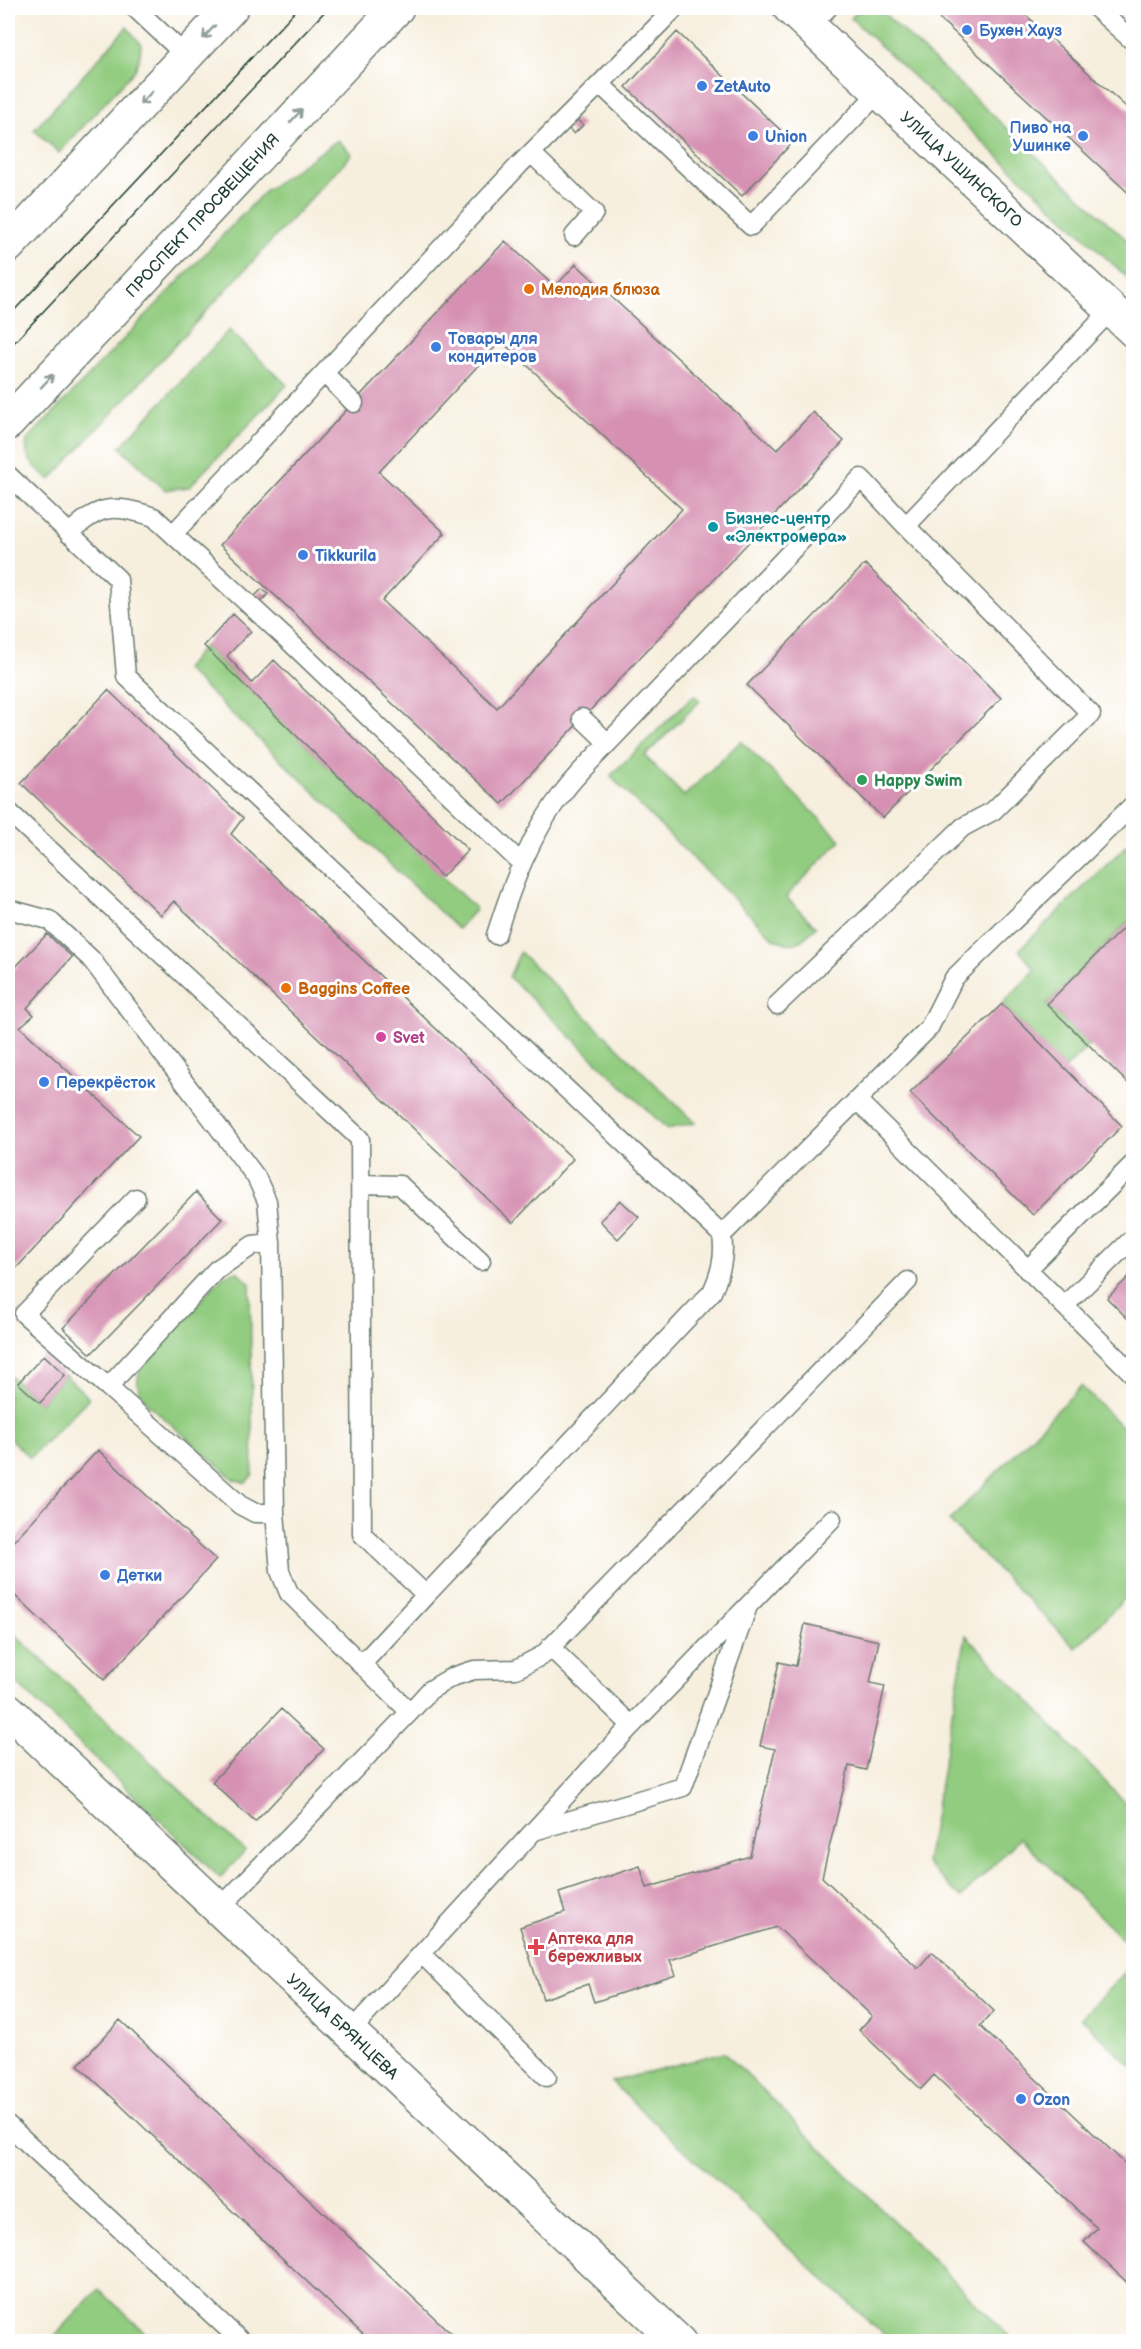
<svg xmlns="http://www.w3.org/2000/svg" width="1141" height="2349" font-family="'Balsamiq Sans',sans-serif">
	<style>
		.green { fill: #92cc80; stroke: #58845a; stroke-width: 1.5 }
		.building { fill: #d691b2; fill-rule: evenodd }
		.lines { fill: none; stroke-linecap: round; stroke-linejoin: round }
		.service-casing { stroke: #6b7b70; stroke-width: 21 }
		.minor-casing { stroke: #6b7b70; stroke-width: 36 }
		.tertiary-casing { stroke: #6b7b70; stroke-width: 36 }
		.secondary-casing { stroke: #6b7b70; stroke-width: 36 }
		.service { stroke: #fff; stroke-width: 18 }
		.minor { stroke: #fff; stroke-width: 33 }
		.tertiary { stroke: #fff; stroke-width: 33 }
		.secondary { stroke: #fff; stroke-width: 33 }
		.tram { stroke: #1f3d34; stroke-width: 1.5 }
		.oneway { stroke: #8f9e9a }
		.shop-dot { fill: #3f7fe0; stroke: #fff; stroke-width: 2 }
		.food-dot { fill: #e8710a; stroke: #fff; stroke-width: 2 }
		.culture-dot { fill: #0f9aa8; stroke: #fff; stroke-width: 2 }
		.leisure-dot { fill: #2e9e5b; stroke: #fff; stroke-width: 2 }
		.hotel-dot { fill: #d1479c; stroke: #fff; stroke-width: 2 }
		.health-dot { fill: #e0444e; stroke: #fff; stroke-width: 2 }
		.labels { text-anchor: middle; stroke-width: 6; stroke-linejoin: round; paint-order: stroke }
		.shop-label { font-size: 16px; font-weight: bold; fill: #366cbe; stroke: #fff; text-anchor: start }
		.street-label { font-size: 16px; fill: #1f3d34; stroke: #fff }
		.food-label { font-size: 16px; font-weight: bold; fill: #c56008; stroke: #fff; text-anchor: start }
		.culture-label { font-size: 16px; font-weight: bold; fill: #0d838f; stroke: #fff; text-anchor: start }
		.leisure-label { font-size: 16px; font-weight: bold; fill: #27864d; stroke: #fff; text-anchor: start }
		.hotel-label { font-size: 16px; font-weight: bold; fill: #b23c85; stroke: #fff; text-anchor: start }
		.health-label { font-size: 16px; font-weight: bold; fill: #be3a42; stroke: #fff; text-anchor: start }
	</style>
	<rect width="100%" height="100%" fill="#fff"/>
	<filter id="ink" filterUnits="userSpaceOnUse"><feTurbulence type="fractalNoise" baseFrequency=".0167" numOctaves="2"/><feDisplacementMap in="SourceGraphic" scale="12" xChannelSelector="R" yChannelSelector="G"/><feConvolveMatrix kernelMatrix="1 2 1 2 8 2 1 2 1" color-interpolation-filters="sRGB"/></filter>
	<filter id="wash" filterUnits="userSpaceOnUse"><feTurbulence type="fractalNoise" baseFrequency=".008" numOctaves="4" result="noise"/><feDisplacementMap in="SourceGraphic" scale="24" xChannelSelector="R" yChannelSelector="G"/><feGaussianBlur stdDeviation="1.35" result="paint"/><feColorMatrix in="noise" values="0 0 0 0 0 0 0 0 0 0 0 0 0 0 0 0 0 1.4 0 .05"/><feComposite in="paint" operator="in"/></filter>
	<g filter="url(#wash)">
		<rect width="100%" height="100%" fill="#f7efde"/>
		<path class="green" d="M 861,8 L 878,8 L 1133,246 L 1133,283 L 851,18 Z
			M 127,27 L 141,44 L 140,56 L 135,70 L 59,153 L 34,130 Z
			M 338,140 L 352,154 L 50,480 C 36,467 23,460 27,440 L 265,191 Z
			M 229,330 L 287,385 L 189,487 L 165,490 L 120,447 Z
			M 204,646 L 476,909 L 458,929 L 185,669 Z
			M 694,695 L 700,701 L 645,756 L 684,796 L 741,741 L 841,840 L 786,897 L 816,927 C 800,944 794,949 772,937 L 610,776 Z
			M 1133,839 L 1133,917 L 1047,1004 L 1089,1045 L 1065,1069 L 1002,1004 L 1035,970 L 1019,950 Z
			M 520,952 L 695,1123 L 667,1129 L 509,977 Z
			M 237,1271 L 250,1283 L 253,1474 L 246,1483 L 233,1479 L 147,1403 C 136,1389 135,1381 142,1365 L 224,1275 Z
			M 8,1374 L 40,1403 L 65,1375 L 89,1398 L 30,1458 L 8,1437 Z
			M 1081,1386 L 1133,1438 L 1134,1589 L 1076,1648 L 949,1521 Z
			M 8,1628 L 245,1851 L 220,1878 L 8,1675 Z
			M 966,1635 L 1133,1811 L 1133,1936 L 1127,1943 L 1020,1838 L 961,1898 L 926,1863 Z
			M 1131,1966 L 1134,1968 L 1133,2068 L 1081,2018 Z
			M 724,2052 L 1014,2341 L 890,2341 L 611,2082 Z
			M 99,2289 L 154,2341 L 50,2341 Z"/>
		<g id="blocks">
			<path class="building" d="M 928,8 L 1018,8 L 1094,78 L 1134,114 L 1134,198 Z
				M 677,32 L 793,142 L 742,196 L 626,87 Z
				M 576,119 L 583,125 L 574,134 L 568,128 Z
				M 505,241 L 555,287 L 576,264 L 777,450 L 813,412 L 844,441 L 502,804 L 220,545 ZM 501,341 L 682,509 L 497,708 L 382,601 L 445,533 L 379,472 Z
				M 865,564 L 1001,698 L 883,818 L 747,685 Z
				M 262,589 L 268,594 L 260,603 L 254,597 Z
				M 233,614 L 251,631 L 227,656 L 252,683 L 274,660 L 468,850 L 442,877 L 204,646 Z
				M 108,690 L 243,818 L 231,834 L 573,1159 L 513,1223 L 174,901 L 161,915 L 21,783 Z
				M 1134,917 L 1134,1089 L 1047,1004 Z
				M 47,934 L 72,957 L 27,1008 L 34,1015 L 20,1027 L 139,1136 L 8,1277 L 8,975 Z
				M 1002,1004 L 1122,1126 L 1033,1215 L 910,1093 Z
				M 196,1192 L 222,1219 L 91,1354 L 63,1328 Z
				M 620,1200 L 639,1217 L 618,1239 L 600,1221 Z
				M 1134,1272 L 1134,1325 L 1107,1298 Z
				M 44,1355 L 65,1375 L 40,1403 L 18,1383 Z
				M 98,1450 L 216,1560 L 104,1680 L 8,1589 L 8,1547 Z
				M 805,1624 L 879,1641 L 870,1683 L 885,1686 L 866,1770 L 849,1766 L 822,1877 L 918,1968 L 932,1952 L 994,2011 L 980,2026 L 1134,2172 L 1134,2289 L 1084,2242 L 1097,2228 L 934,2075 L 921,2089 L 859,2030 L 872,2016 L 777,1927 L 670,1960 L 676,1975 L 594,2002 L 588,1984 L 543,1999 L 520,1927 L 565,1912 L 559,1893 L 640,1866 L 647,1888 L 750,1856 L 775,1749 L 760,1746 L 779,1662 L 796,1666 Z
				M 281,1709 L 324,1749 L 255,1822 L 212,1782 Z
				M 120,2020 L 460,2342 L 371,2342 L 300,2275 L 78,2065 Z"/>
		</g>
	</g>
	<g filter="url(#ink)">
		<use href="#blocks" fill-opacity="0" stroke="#6b7b70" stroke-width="1.5"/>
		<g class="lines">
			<g class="service-casing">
				<path id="service" d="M 135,8 L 186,56
					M 1096,8 L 1134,42
					M 810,26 L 828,8
					M 600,84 L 675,8
					M 531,153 L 594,213 L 574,236
					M 324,373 L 354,403
					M 8,475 L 118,579 L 126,676 L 722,1235 C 725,1257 721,1272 712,1292 L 426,1595 L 362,1534 L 360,1139 L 8,811
					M 69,534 C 99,504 114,504 154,517 L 291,643 L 522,864
					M 173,534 L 519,165 L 600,84 L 751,226 L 879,92
					M 608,743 L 861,478 L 906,526
					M 8,909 L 49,920 L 91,959 L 256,1177 L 267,1201 L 271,1243 L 275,1513 L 280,1571 L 289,1593 L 410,1712 L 219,1909
					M 496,935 C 512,885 531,832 565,790 C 578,773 594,758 608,743 L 582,718
					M 777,1005 L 963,827 L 993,811 L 1091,714 L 906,526 L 1111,310
					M 858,1101 L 1134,1375
					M 360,1184 L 400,1185 L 481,1261
					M 722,1235 L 929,1028 L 954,978 L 1134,804
					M 271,1243 L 253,1245 L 216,1270 L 108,1387 L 240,1505 L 255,1513 L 275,1513
					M 1027,1270 L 1134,1163
					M 1064,1306 L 1134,1237
					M 108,1387 L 24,1314 L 136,1198
					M 550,1647 L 631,1725
					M 361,1665 L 426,1595
					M 410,1712 L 430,1690 L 452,1677 L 474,1670 L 516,1669 L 543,1655 L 908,1281
					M 534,1831 L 683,1787 L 747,1609
					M 422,1954 L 547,2077
					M 350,2032 L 605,1753 L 832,1519
					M 8,2125 L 242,2342"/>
			</g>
			<g class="minor-casing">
				<path id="minor" d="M 8,1710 L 679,2342"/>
			</g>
			<g class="tertiary-casing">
				<path id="tertiary" d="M 790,8 L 1134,331"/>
			</g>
			<g class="secondary-casing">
				<path id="secondary" d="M 8,246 L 231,8
					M 8,423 L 397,8"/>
			</g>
			<use href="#service" class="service"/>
			<use href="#minor" class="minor"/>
			<use href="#tertiary" class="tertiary"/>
			<use href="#secondary" class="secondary"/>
			<path class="tram" d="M 8,317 L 298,8
				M 8,349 L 328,8"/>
		</g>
		<defs><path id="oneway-shaft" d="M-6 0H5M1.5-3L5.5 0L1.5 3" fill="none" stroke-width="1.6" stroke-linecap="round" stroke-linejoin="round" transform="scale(1.5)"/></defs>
		<g class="oneway">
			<use href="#oneway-shaft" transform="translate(209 32) rotate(133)"/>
			<use href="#oneway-shaft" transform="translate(146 98) rotate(133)"/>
			<use href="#oneway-shaft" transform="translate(296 116) rotate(-47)"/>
			<use href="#oneway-shaft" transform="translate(47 381) rotate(-47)"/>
		</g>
	</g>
	<g class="shop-dot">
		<circle cx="967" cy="30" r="6"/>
		<circle cx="702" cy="86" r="6"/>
		<circle cx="753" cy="136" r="6"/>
		<circle cx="1083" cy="136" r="6"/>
		<circle cx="436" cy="347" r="6"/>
		<circle cx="303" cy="555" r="6"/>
		<circle cx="44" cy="1082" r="6"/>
		<circle cx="105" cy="1575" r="6"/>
		<circle cx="1021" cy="2099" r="6"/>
	</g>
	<g class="food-dot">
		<circle cx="529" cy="289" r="6"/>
		<circle cx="286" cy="988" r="6"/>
	</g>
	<circle class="culture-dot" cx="713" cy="527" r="6"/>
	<circle class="leisure-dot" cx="862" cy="780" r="6"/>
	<circle class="hotel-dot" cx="381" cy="1037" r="6"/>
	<path class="health-dot" d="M533 1938h6v6h6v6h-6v6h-6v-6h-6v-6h6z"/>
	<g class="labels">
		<g class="shop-label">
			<text x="979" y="36">Бухен Хауз</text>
			<text x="714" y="92">ZetAuto</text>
			<text x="1071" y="133" text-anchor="end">Пиво на<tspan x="1071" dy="18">Ушинке</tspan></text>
			<text x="765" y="142">Union</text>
			<text x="448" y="344">Товары для<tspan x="448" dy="18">кондитеров</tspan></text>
			<text x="315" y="561">Tikkurila</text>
			<text x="56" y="1088">Перекрёсток</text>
			<text x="117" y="1581">Детки</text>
			<text x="1033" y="2105">Ozon</text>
		</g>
		<g class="street-label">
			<text transform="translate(962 169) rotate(43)" y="6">УЛИЦА УШИНСКОГО</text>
			<text transform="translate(202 215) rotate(-47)" y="6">ПРОСПЕКТ ПРОСВЕЩЕНИЯ</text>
			<text transform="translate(343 2026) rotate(43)" y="6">УЛИЦА БРЯНЦЕВА</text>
		</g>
		<g class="food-label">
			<text x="541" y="295">Мелодия блюза</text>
			<text x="298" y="994">Baggins Coffee</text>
		</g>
		<g class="culture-label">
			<text x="725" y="524">Бизнес-центр<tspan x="725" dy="18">«Электромера»</tspan></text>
		</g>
		<g class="leisure-label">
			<text x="874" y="786">Happy Swim</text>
		</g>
		<g class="hotel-label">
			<text x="393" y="1043">Svet</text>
		</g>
		<g class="health-label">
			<text x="548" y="1944">Аптека для<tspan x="548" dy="18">бережливых</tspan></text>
		</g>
	</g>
	<rect width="1141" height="2349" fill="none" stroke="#fff" stroke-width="30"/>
</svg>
